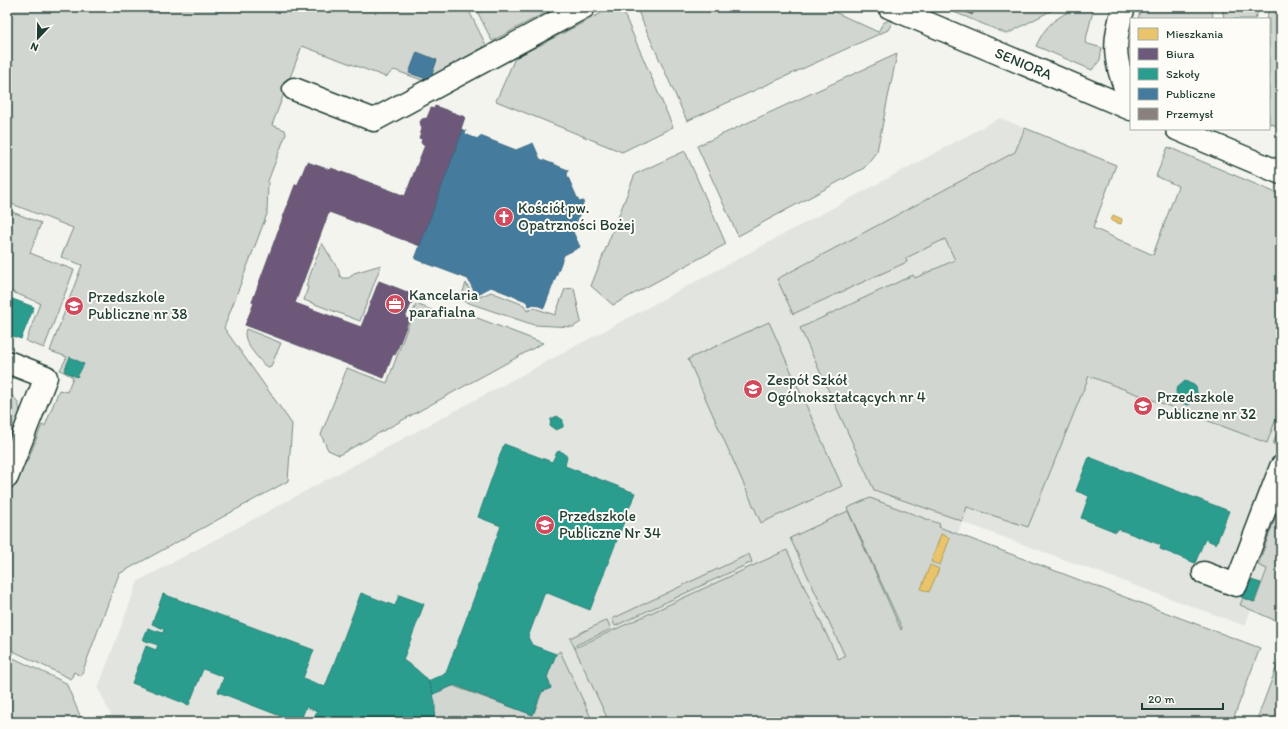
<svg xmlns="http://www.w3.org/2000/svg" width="1288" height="729" font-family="Itim,sans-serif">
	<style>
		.built { fill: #e2e5df }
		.green { fill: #d1d6d1; stroke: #788a82 }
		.homes { fill: #e9c46a; stroke: #ac9c5a }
		.offices { fill: #6d597a; stroke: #565165 }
		.schools { fill: #2a9d8f; stroke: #278074 }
		.public { fill: #457b9d; stroke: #3a687e }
		.industry { fill: #8a817c; stroke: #6a6d66 }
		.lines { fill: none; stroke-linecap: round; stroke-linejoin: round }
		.minor-casing { stroke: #1f3d34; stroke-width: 25 }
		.minor { stroke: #fdfcf7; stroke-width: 22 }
		.labels { text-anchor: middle; stroke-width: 4; stroke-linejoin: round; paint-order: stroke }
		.street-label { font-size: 15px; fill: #1f3d34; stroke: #fdfcf7 }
		.poi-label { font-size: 15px; fill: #1f3d34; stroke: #fdfcf7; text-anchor: start }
	</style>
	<rect width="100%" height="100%" fill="#f4f4ef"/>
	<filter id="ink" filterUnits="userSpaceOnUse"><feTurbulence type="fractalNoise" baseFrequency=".025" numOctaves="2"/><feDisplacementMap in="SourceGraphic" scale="8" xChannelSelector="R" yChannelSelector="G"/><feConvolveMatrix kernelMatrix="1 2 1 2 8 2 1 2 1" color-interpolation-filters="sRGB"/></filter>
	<g filter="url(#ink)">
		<path class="built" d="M 1000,118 L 1097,157 L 1059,259 L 1139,291 L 1166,216 L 1281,259 L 1281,529 L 1245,626 L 962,522 L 958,534 L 939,527 L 868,722 L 114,722 L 98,688 L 138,581 Z"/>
		<path class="green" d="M 7,7 L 467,7 L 486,45 L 430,83 L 394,70 L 386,77 L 302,46 L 272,125 L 285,130 L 286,134 L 268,181 L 267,214 L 224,328 L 292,424 L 288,481 L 119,574 L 81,676 L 74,672 L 71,679 L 7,648 L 7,500 L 22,460 L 27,462 L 42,425 L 45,426 L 59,390 L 67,392 L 73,377 L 60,370 L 67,357 L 50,351 L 82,265 L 61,257 L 73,228 L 7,202 Z
			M 475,7 L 556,7 L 492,41 Z
			M 613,7 L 621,7 L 673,127 L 622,152 L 496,101 L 515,58 Z
			M 636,7 L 824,7 L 878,32 L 883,23 L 889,20 L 892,23 L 888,30 L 687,121 Z
			M 942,7 L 1058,7 L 1007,34 Z
			M 1077,7 L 1094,7 L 1085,43 L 1102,48 L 1100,60 L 1092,70 L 1036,46 C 1047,23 1055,19 1077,7 Z
			M 1141,7 L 1212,7 L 1213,19 L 1138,19 Z
			M 1222,7 L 1260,7 L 1255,19 L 1224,19 Z
			M 1270,7 L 1281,7 L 1281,128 L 1269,123 L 1269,19 L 1266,19 Z
			M 897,54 L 877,151 L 864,168 L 738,236 L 697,146 Z
			M 1025,128 L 1116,165 L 1093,228 L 1153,255 L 1178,186 L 1156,176 L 1168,147 L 1281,195 L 1281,405 L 1267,443 L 1089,376 L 1028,527 L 967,507 L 962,521 L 874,490 L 800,328 L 913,275 L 915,278 L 955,260 L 945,239 L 906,258 L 907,262 L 793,314 L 777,279 L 1015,152 Z
			M 685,151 L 726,244 L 613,305 L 591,286 L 635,174 Z
			M 7,210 L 41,223 L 30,253 L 74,270 L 44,348 L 26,341 L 40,303 L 7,290 Z
			M 322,243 L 338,269 L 340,276 L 342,278 L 349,278 L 354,273 L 381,265 L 360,321 L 304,300 L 308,287 L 306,286 Z
			M 466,283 L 475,299 L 491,292 L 524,305 L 527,311 L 534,308 L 555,315 L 565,289 L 574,288 L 581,322 L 573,327 L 534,325 L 460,300 Z
			M 416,304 L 455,319 L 459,311 L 543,343 L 339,455 L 328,450 L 321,435 L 347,368 L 387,383 Z
			M 769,322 L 842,486 L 761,523 L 688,359 Z
			M 246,329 L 281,343 L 271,366 L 268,367 L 264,365 C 257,356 241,341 246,329 Z
			M 7,392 C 11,395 16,398 18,403 C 24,417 12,436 7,449 Z
			M 1281,423 L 1281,447 L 1273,444 Z
			M 870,498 L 940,524 L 939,527 L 1260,648 L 1232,722 L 609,722 L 570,638 L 607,620 L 611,629 L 576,645 L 577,647 L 787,550 L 838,659 L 845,656 L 790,538 L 848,511 L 901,630 L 902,628 L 847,508 Z
			M 1281,502 L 1281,623 L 1240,605 L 1243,598 L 1255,602 L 1267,569 L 1258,565 Z
			M 749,554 L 752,562 L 615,626 L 612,619 Z
			M 560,651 L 593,722 L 433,722 L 435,712 L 433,694 L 453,686 L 533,715 L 542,692 L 551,688 L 547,677 L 556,654 Z
			M 7,655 L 66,683 L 81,718 L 79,722 L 7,722 Z
			M 1281,655 L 1281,722 L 1256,722 Z"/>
		<path class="homes" d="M 1113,215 L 1122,219 L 1121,224 L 1111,221 Z
			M 941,534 L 950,538 L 940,565 L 931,562 Z
			M 930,565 L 939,569 L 929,592 L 921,589 Z"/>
		<path class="offices" d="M 435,106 L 465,117 L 461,129 L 463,130 L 420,246 L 329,212 L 295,303 L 361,327 L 379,281 L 415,295 L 405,318 L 409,319 L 395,355 L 393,354 L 384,378 L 245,325 L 254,303 L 252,302 L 295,185 L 298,184 L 307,162 L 330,170 L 331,168 L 405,196 L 425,145 L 421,143 L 422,139 L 419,138 L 422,129 L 420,122 L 422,119 L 427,118 L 431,108 L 434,109 Z"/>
		<path class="schools" d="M 7,297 L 34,307 L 21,339 L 9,335 L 7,342 Z
			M 70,357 L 84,364 L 77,377 L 64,371 Z
			M 1185,381 L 1196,386 L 1198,398 L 1188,405 L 1177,401 L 1176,389 Z
			M 557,416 L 563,420 L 563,427 L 556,430 L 550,426 L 551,419 Z
			M 504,444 L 552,462 L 557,452 L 560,451 L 564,453 L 567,457 L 565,466 L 635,493 L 590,610 L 545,592 L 528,637 L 532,645 L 556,654 L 547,677 L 551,688 L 541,692 L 533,715 L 454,685 L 433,694 L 428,681 L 446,673 L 501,526 L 478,517 Z
			M 1089,457 L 1229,511 L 1216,544 L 1205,539 L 1195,563 L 1160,549 L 1161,545 L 1118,529 L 1116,532 L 1081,518 L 1089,496 L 1076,491 Z
			M 1248,579 L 1261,583 L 1254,602 L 1241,597 Z
			M 361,593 L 395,606 L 399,595 L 424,604 L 403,660 L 416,669 L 427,679 L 430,685 L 433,694 L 435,703 L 435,712 L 433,722 L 312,722 L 317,711 L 306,707 L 300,722 L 296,722 L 218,692 L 224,677 L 203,669 L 189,705 L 132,683 L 146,646 L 156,650 L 158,645 L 143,640 L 148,628 L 163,633 L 164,629 L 152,624 L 163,594 L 314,650 L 303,678 L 325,687 Z"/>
		<path class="public" d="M 417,52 L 437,60 L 430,80 L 409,73 Z
			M 463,130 L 466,131 L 465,134 L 472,137 L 478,139 L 480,136 L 516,150 L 533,143 L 540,159 L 568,170 L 567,175 L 579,202 L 584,201 L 573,232 L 580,247 L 564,255 L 544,308 L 534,304 L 529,306 L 526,301 L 491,287 L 476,295 L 468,279 L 415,259 Z"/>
		<path class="industry" d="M 955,7 L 976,7 L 972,15 Z"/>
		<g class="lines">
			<g class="minor-casing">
				<g id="minor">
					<path id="s1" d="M 889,7 L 1131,109"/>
					<path d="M 1124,7 C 1110,48 1116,65 1131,103"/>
					<path d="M 294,89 L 374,120 L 584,7"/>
					<path d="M 1177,129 L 1281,173"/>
					<path d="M 7,477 L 46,377 L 10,363"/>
					<path d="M 1204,573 L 1236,585 L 1281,467"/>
				</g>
			</g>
			<use href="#minor" class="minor"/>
		</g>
	</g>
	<defs>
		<g id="church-disc" transform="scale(1)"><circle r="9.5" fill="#d1495b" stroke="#fdfcf7"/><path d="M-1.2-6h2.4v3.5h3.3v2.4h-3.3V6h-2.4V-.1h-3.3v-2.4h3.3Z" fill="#fff"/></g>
		<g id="office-disc" transform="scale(1)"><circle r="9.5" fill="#d1495b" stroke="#fdfcf7"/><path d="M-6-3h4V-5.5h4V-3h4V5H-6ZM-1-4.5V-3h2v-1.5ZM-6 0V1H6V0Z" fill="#fff"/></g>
		<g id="school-disc" transform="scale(1)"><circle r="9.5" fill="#d1495b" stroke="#fdfcf7"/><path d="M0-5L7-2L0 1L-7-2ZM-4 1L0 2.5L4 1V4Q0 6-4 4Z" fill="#fff"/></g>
	</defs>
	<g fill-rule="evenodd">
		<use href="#church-disc" x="504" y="217"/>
		<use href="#office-disc" x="395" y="304"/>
		<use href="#school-disc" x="74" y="306"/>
		<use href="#school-disc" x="753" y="389"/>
		<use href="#school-disc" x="1143" y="406"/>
		<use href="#school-disc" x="545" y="525"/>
	</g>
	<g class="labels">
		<g class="street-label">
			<text dy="5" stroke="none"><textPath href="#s1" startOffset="146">SENIORA</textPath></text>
		</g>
		<g class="poi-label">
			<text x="518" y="213">Kościół pw.<tspan x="518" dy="17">Opatrzności Bożej</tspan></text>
			<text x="409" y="300">Kancelaria<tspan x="409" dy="17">parafialna</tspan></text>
			<text x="88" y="302">Przedszkole<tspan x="88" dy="17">Publiczne nr 38</tspan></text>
			<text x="767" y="385">Zespół Szkół<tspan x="767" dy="17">Ogólnokształcących nr 4</tspan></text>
			<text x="1157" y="402">Przedszkole<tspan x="1157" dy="17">Publiczne nr 32</tspan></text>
			<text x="559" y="521">Przedszkole<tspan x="559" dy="17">Publiczne Nr 34</tspan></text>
		</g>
	</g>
	<rect width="1288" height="729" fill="none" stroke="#fdfcf7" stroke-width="24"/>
	<rect x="12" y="12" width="1264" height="705" fill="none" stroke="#1f3d34" stroke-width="1.5" filter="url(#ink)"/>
	<rect x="1130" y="18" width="140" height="112" fill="#fdfcf7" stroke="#a4b0a9"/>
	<rect x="1138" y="28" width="20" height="12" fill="#e9c46a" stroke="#a4b0a9"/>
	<text x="1166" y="38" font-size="12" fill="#1f3d34">Mieszkania</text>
	<rect x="1138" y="48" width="20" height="12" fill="#6d597a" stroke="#a4b0a9"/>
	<text x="1166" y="58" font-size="12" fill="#1f3d34">Biura</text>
	<rect x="1138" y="68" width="20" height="12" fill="#2a9d8f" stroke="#a4b0a9"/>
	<text x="1166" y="78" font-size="12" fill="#1f3d34">Szkoły</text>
	<rect x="1138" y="88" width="20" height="12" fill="#457b9d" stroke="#a4b0a9"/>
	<text x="1166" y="98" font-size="12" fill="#1f3d34">Publiczne</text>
	<rect x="1138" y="108" width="20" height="12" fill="#8a817c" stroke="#a4b0a9"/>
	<text x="1166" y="118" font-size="12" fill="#1f3d34">Przemysł</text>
	<g transform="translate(38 38) rotate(202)" stroke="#fdfcf7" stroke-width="3" paint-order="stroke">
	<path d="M0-3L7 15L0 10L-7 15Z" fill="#1f3d34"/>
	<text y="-6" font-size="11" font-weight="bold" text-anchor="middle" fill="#1f3d34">N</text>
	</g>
	<path d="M1142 703v6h81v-6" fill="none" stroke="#1f3d34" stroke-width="2"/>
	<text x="1148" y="703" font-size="12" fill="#1f3d34" stroke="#fdfcf7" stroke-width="3" paint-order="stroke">20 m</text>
</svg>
